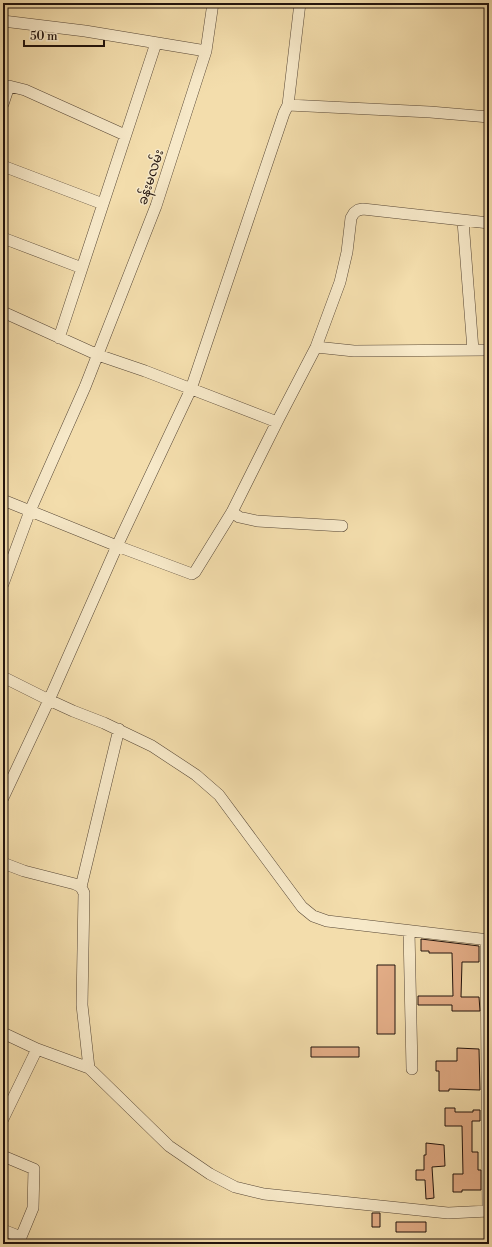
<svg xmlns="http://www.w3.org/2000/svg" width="492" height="1247" font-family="'Libre Bodoni','Noto Sans Myanmar',serif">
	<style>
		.building { fill: #e3ad87; stroke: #21130d }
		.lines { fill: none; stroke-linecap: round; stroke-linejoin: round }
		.street-casing { stroke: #564635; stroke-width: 12 }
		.street { stroke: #f7e9c9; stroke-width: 11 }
		.labels { text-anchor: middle; stroke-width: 3; stroke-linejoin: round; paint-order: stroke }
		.street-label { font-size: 13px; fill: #21130d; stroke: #f7e9c9 }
	</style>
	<rect width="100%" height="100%" fill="#f3ddac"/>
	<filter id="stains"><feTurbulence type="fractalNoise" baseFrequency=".005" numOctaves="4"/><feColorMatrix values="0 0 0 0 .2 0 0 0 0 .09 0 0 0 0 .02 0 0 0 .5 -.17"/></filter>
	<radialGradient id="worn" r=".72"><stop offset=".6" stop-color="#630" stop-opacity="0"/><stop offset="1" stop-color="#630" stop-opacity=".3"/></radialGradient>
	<path class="building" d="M 421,939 L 479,946 L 479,962 L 462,962 L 461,997 L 479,997 L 480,1011 L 452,1011 L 452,1005 L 418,1005 L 418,996 L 453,996 L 452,953 L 429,953 L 429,951 L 421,951 Z
		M 377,965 L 395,965 L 395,1034 L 377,1034 Z
		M 311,1047 L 359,1047 L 359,1057 L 311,1057 Z
		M 457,1048 L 479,1049 L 480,1090 L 449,1089 L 449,1091 L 439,1091 L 439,1071 L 436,1071 L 436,1061 L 457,1061 Z
		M 445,1108 L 455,1108 L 455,1112 L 473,1112 L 473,1110 L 480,1110 L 480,1121 L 472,1121 L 472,1152 L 478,1152 L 478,1170 L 481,1170 L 481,1190 L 462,1190 L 462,1192 L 453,1192 L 453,1174 L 463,1174 L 462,1126 L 445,1126 Z
		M 426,1143 L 444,1145 L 445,1166 L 432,1167 L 434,1198 L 426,1199 L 425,1180 L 416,1180 L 416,1170 L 424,1170 L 424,1155 L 426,1155 Z
		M 372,1213 L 380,1213 L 380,1227 L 372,1227 Z
		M 396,1222 L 426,1222 L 426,1232 L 396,1232 Z"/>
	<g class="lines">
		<g class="street-casing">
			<path id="street" d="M 300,3 L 288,105 L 430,112 L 489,117
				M 3,21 L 85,31 L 206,51
				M 3,104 L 9,86 L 25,90 L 125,135
				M 3,166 L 103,204
				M 463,221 L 473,350
				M 3,238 L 82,268
				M 3,312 L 98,355 L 145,371 L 277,422 L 316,347 L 340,282 L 347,252 L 351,218 L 354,213 L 358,210 L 363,209 L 489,223
				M 59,338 L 156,43
				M 316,347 L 354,351 L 489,350
				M 3,500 L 117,546 L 192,574 L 195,572 L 232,512 L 277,422
				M 232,512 L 239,517 L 257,521 L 342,526
				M 3,584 L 30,511 L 85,387 L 156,206 L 206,51 L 213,3
				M 3,677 L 49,700 L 73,711 L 104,723 L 152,746 L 196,775 L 219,795 L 302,907 L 313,916 L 327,921 L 489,940
				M 3,798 L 49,700 L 117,546 L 191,389 L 284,113 L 288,105
				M 3,863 L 24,871 L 75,884 L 81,887 L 84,893 L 82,1005 L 89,1068
				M 81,887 L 119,729
				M 409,931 L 412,1069
				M 486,940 L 488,1211
				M 3,1033 L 37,1049 L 3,1119
				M 37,1049 L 89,1068 L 169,1146 L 210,1174 L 235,1187 L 264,1194 L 448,1213 L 489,1211
				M 3,1156 L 34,1169 L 33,1208 L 21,1237 L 21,1244
				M 3,1230 L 21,1237"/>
		</g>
		<use href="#street" class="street"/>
	</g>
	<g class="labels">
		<g class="street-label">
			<text transform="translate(150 177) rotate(-72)" y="5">ခန်းမလမ်း</text>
		</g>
	</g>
	<rect width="492" height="1247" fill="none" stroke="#f3ddac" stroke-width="16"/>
	<rect x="4" y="4" width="484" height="1239" fill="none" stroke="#21130d" stroke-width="2"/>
	<rect x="8" y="8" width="476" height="1231" fill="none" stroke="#21130d"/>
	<path d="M24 40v6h80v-6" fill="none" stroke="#21130d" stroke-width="2"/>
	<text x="30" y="40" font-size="12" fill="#21130d" stroke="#f7e9c9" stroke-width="3" paint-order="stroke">50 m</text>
	<rect width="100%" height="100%" filter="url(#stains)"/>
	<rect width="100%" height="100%" fill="url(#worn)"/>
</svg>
